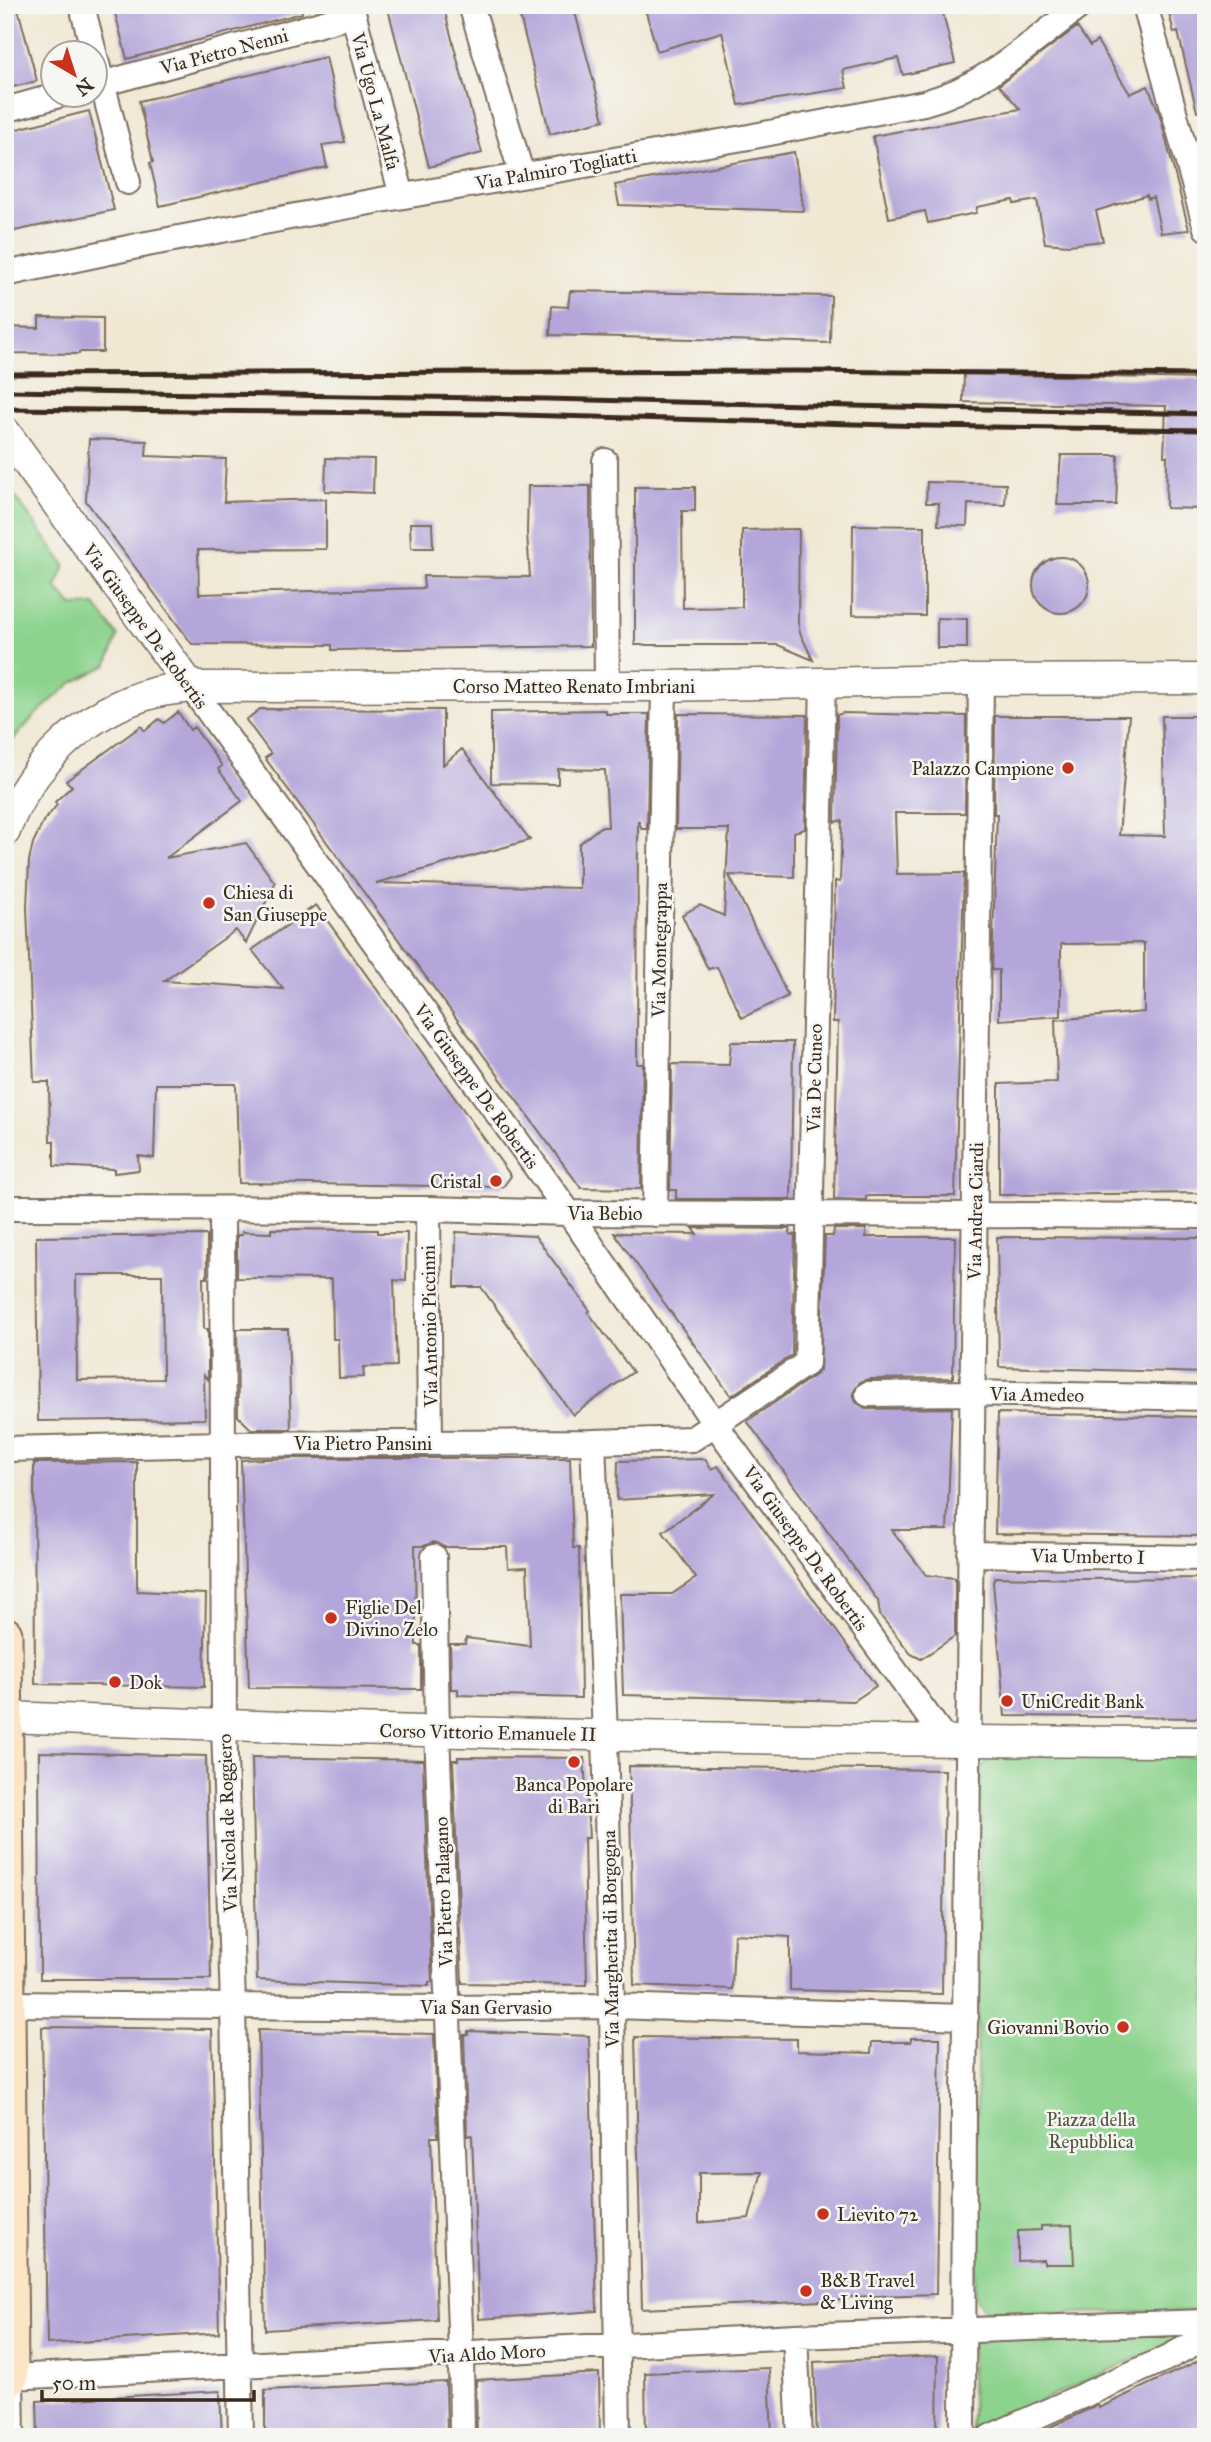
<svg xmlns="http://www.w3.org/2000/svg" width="1211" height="2442" font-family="'IM FELL Great Primer',serif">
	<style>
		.green { fill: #8cd38d; stroke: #647e56; stroke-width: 2 }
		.building { fill: #b4a6da; fill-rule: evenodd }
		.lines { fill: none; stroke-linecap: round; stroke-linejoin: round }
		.minor-casing { stroke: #7b6c5e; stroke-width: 28 }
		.tertiary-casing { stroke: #7b6c5e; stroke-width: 33 }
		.secondary-casing { stroke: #7b6c5e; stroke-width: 37 }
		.minor { stroke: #fff; stroke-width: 24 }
		.tertiary { stroke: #fff; stroke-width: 30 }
		.secondary { stroke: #fce5c4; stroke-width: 33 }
		.rail { stroke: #3b2a1e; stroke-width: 5 }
		.poi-dot { fill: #c8321e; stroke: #f6f6f2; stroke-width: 2.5 }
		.labels { text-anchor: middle; stroke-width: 5; stroke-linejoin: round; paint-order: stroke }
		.street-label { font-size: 19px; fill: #3b2a1e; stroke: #f6f6f2 }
		.poi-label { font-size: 19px; fill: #3b2a1e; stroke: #f6f6f2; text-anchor: start }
		.park-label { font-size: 19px; fill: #4f543a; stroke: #f6f6f2 }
	</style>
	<rect width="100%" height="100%" fill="#f6f6f2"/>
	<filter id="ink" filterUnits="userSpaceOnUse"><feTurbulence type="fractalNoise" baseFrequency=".0143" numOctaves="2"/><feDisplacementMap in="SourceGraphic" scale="14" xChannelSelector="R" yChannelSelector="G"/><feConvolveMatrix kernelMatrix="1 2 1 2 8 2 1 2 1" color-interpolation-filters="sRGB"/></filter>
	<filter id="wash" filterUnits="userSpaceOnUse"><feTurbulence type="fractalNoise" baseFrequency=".00686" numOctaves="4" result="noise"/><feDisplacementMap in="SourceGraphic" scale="28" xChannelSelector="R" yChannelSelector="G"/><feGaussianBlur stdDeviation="1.57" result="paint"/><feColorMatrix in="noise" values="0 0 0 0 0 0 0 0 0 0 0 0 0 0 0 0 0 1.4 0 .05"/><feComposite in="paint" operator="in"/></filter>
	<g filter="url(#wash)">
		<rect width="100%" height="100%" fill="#f1e8d4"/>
		<path class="green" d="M 5,483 L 65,565 L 56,587 L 72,606 L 95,605 L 118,636 L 107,665 L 72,683 L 36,714 L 5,749 Z
			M 999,1754 L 1206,1757 L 1206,2311 L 993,2314 L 982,2307 L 975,2297 L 980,1772 L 988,1758 Z
			M 1184,2330 L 1179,2340 L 971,2432 L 971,2337 Z"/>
		<g id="blocks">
			<path class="building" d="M 5,5 L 17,5 L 37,81 L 5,89 Z
				M 113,5 L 301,5 L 302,13 L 127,59 Z
				M 387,5 L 443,5 L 482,153 L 429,167 Z
				M 517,5 L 573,5 L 604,120 L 550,134 Z
				M 644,5 L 941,5 L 955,63 L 903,75 L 898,58 L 843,70 L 847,88 L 739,105 L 722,32 L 657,51 Z
				M 1167,5 L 1206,5 L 1206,111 L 1197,112 L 1178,32 L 1174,33 Z
				M 1077,27 L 1090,46 L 1097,41 L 1130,94 L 1148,86 L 1159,112 L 1189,230 L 1161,233 L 1153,197 L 1148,199 L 1147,195 L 1096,211 L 1103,241 L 1069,245 L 1045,243 L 1037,200 L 1014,204 L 1013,200 L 977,207 L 976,213 L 928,223 L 925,211 L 889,218 L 873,136 L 1020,109 L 999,85 Z
				M 326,57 L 345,142 L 322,145 L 327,167 L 160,206 L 150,163 L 153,162 L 139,101 Z
				M 89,111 L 114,210 L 5,233 L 5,132 Z
				M 794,152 L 804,211 L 619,205 L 615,185 Z
				M 570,291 L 831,296 L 830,343 L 550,335 L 552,306 L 568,307 Z
				M 39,317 L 103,318 L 103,352 L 79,352 L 79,354 L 5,353 L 5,327 L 39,328 Z
				M 964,374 L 1206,379 L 1206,509 L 1166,508 L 1167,456 L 1164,456 L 1166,406 L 963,402 Z
				M 89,439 L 147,441 L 146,456 L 226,459 L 224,502 L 326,499 L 326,549 L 198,550 L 199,594 L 424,588 L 423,576 L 530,577 L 527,533 L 528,486 L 590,486 L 591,646 L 332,650 L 332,645 L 192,644 L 86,501 Z
				M 1061,455 L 1118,455 L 1116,505 L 1057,505 Z
				M 326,458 L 374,459 L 373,493 L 325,491 Z
				M 927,482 L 1006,484 L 1005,505 L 968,504 L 967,526 L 938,525 L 939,503 L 926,503 Z
				M 635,487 L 695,487 L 695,511 L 682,511 L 683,608 L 742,607 L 742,530 L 799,529 L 798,622 L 800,633 L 813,660 L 778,645 L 635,645 Z
				M 410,523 L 432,523 L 433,548 L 411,548 Z
				M 853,525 L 925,526 L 925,616 L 852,615 Z
				M1033 585a28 28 0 1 1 56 0a28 28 0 1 1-56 0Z
				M 937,618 L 967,619 L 967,648 L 937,648 Z
				M 260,709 L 443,710 L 443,765 L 462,749 L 530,840 L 376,883 L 579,888 L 579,844 L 600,827 L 608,827 L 605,770 L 558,769 L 558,784 L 491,783 L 491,712 L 606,710 L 606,714 L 649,714 L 647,829 L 642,829 L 638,820 L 638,829 L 637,1064 L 643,1064 L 641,1189 L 581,1188 L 265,758 L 271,754 L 246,720 Z
				M 178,712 L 190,730 L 194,727 L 222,766 L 218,769 L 242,801 L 166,858 L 246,843 L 275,883 L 246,943 L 236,930 L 164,981 L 283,989 L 252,950 L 316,905 L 511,1176 L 503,1187 L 239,1183 L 236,1084 L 156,1084 L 154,1158 L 138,1156 L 139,1170 L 114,1173 L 114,1169 L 54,1166 L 54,1141 L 50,1141 L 49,1082 L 34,1082 L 27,908 L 29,861 L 33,843 L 43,822 L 57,805 L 55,802 L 72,786 L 66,781 L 141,726 L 145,731 L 159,719 L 164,723 Z
				M 843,713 L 966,716 L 965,813 L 895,813 L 897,874 L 964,873 L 955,1196 L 866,1196 L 866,1200 L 834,1199 L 838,1022 L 833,1022 L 835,881 L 840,882 L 842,820 L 835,822 L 837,715 Z
				M 678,714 L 807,715 L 805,829 L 794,832 L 794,877 L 729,875 L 788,996 L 742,1018 L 717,967 L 708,969 L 682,915 L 700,905 L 724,916 L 729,829 L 676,829 Z
				M 995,716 L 1129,716 L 1119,835 L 1165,836 L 1162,716 L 1206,716 L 1206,1193 L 999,1195 L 999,1084 L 1057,1082 L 1055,1020 L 1144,1012 L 1144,943 L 1061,944 L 1061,1016 L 999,1020 L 999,970 L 992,970 L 997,814 L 994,814 Z
				M 731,1042 L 793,1042 L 791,1199 L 676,1199 L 676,1190 L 670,1190 L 672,1064 L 729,1065 Z
				M 693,1228 L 790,1229 L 790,1235 L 795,1235 L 792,1355 L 731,1396 L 614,1233 L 697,1234 Z
				M 271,1229 L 378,1230 L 378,1233 L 407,1233 L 406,1281 L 394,1280 L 397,1366 L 363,1367 L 364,1377 L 339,1378 L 338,1339 L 333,1339 L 332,1279 L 237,1278 L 237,1235 L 242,1235 L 242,1232 L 271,1233 Z
				M 834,1229 L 866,1229 L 866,1237 L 955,1237 L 953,1378 L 868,1379 L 860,1382 L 853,1393 L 856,1402 L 867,1409 L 952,1408 L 947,1530 L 892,1530 L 926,1575 L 955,1578 L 955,1636 L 921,1659 L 911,1654 L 880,1615 L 878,1601 L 747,1421 L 815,1375 L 820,1370 L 825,1236 L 833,1236 Z
				M 456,1232 L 535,1236 L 590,1311 L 588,1312 L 633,1372 L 573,1415 L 481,1287 L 455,1287 Z
				M 207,1235 L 207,1278 L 203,1278 L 204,1329 L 208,1329 L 208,1379 L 204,1375 L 205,1419 L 38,1421 L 36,1237 ZM 76,1275 L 162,1275 L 163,1379 L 77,1380 Z
				M 997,1237 L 1206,1238 L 1206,1373 L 999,1367 Z
				M 237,1329 L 288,1329 L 291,1429 L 251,1429 L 238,1416 Z
				M 998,1413 L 1206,1417 L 1206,1536 L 995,1534 Z
				M 292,1458 L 570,1458 L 573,1548 L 579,1548 L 581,1698 L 458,1695 L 458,1689 L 451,1689 L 450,1644 L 465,1644 L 466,1638 L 530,1646 L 527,1567 L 508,1568 L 507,1547 L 444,1547 L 434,1542 L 424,1546 L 415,1546 L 416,1645 L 421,1645 L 421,1689 L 249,1688 L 241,1460 Z
				M 705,1459 L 711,1469 L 718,1466 L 876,1686 L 854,1701 L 623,1695 L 620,1594 L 672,1594 L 696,1578 L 663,1532 L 714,1494 L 617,1500 L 618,1461 Z
				M 137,1462 L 137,1591 L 206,1594 L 204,1687 L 35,1684 L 34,1463 Z
				M 995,1577 L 1083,1579 L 1206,1578 L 1206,1718 L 1005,1716 L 993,1582 Z
				M 39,1752 L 206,1756 L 211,1979 L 40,1979 Z
				M 252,1757 L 423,1760 L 432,1982 L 429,1982 L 429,1986 L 257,1980 Z
				M 458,1757 L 584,1758 L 589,1838 L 584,1838 L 587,1985 L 462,1983 L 453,1760 L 458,1760 Z
				M 629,1766 L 945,1770 L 942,1994 L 790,1990 L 790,1937 L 734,1934 L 732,1989 L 634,1985 Z
				M 42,2027 L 212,2029 L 219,2333 L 47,2344 Z
				M 258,2030 L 434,2034 L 438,2137 L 431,2137 L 437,2320 L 265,2330 Z
				M 468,2031 L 589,2036 L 597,2311 L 479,2319 L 472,2135 L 467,2136 L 464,2035 L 468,2035 Z
				M 635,2037 L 797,2039 L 797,2051 L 871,2053 L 872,2042 L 911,2042 L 911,2038 L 940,2038 L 936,2294 L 847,2297 L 846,2300 L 642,2309 ZM 762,2172 L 749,2218 L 699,2223 L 699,2173 Z
				M 1072,2225 L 1074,2264 L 1044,2264 L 1044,2260 L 1018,2261 L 1018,2231 L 1041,2230 L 1041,2226 Z
				M 938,2356 L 937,2437 L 817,2437 L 814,2362 Z
				M 1206,2357 L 1206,2437 L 1029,2437 L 1098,2405 L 1099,2408 Z
				M 769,2368 L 772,2437 L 646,2437 L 645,2373 Z
				M 599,2373 L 600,2437 L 477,2437 L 476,2380 Z
				M 446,2382 L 447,2437 L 265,2437 L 265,2390 Z
				M 220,2391 L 222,2437 L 38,2437 L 37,2401 Z"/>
		</g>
	</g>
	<g filter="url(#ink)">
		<use href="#blocks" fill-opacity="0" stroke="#7b6c5e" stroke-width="2"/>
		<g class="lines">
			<g class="minor-casing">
				<path id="minor" d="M 351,5 L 402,196
					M 471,5 L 522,175
					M 1145,5 L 1206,228
					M 84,14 L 128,182
					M 94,86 L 353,15
					M 5,110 L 63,94
					M 5,274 L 147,244 L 386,199 L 749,137 L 924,103 C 985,87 1031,43 1081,5
					M 605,461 L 607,686
					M 191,687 L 569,1213 L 715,1424 L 947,1742
					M 5,1208 L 428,1209 L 569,1213 L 1206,1216
					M 222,1209 L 224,1726 L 233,2005 L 241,2437
					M 428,1209 L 430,1442
					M 655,1214 L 664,686
					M 868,1394 L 972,1393 L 1206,1398
					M 593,1442 L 605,1735 L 612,2006 L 618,2437
					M 5,1449 L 221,1444 L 593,1442 L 692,1439 L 807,1363 L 823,682
					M 970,1554 L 1206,1558
					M 434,1557 L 437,1731 L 461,2355 L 462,2437
					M 5,2004 L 447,2008 L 612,2006 L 966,2017
					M 795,2336 L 800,2437
					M 12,2437 L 11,2377 L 795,2336 L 1206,2322
					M 963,2437 L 964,2102 L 981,680
					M 990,2437 L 1167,2358 L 1206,2337"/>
			</g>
			<g class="tertiary-casing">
				<path id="tertiary" d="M 5,432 L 191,687
					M 5,831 C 29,766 85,711 153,693 C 165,690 178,689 191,687 L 664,686 L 966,680 L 1206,679
					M 7,1717 C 407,1733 806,1742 1206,1742"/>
			</g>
			<g class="secondary-casing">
				<path id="secondary" d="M 5,1634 L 11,2377 L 5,2377"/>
			</g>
			<use href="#minor" class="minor"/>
			<use href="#tertiary" class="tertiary"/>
			<use href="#secondary" class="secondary"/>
			<path class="rail" d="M 5,374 L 798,371 L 1206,375
				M 5,391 L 546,399 L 1206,414
				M 5,409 L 483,414 L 927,426 L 1206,430"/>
		</g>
	</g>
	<g class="poi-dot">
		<circle cx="1068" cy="768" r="7"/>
		<circle cx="209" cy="903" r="7"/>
		<circle cx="496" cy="1181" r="7"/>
		<circle cx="331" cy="1618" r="7"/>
		<circle cx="115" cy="1682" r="7"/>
		<circle cx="1007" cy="1701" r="7"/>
		<circle cx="574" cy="1762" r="7"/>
		<circle cx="1123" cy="2027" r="7"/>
		<circle cx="823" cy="2214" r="7"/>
		<circle cx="806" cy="2291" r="7"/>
	</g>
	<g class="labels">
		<g class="street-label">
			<text transform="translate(224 51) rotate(-15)" y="7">Via Pietro Nenni</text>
			<text transform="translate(376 101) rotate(75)" y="7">Via Ugo La Malfa</text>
			<text transform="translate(556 169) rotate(-10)" y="7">Via Palmiro Togliatti</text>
			<text transform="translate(146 626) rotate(54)" y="7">Via Giuseppe De Robertis</text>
			<text x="574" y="693">Corso Matteo Renato Imbriani</text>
			<text transform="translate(659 950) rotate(-89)" y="7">Via Montegrappa</text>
			<text transform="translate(814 1078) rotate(-89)" y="7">Via De Cuneo</text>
			<text transform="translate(477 1086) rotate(54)" y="7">Via Giuseppe De Robertis</text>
			<text transform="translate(975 1211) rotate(-89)" y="7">Via Andrea Ciardi</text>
			<text x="605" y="1220">Via Bebio</text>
			<text transform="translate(429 1326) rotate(-91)" y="7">Via Antonio Piccinni</text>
			<text transform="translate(1037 1394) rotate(1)" y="7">Via Amedeo</text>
			<text x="363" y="1450">Via Pietro Pansini</text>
			<text transform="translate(806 1548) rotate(54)" y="7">Via Giuseppe De Robertis</text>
			<text transform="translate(1088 1556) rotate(1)" y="7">Via Umberto I</text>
			<text transform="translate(488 1732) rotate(1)" y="7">Corso Vittorio Emanuele II</text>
			<text transform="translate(227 1823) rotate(-92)" y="7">Via Nicola de Roggiero</text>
			<text transform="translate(443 1892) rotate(-92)" y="7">Via Pietro Palagano</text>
			<text transform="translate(610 1939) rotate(-91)" y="7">Via Margherita di Borgogna</text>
			<text x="486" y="2014">Via San Gervasio</text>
			<text transform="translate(487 2353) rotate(-3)" y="7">Via Aldo Moro</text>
		</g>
		<g class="poi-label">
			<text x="1054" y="775" text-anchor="end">Palazzo Campione</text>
			<text x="223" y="899">Chiesa di<tspan x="223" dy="22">San Giuseppe</tspan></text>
			<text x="482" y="1188" text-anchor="end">Cristal</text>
			<text x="345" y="1614">Figlie Del<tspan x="345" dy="22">Divino Zelo</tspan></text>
			<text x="129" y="1689">Dok</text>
			<text x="1021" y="1708">UniCredit Bank</text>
			<text x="574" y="1791" text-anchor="middle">Banca Popolare<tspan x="574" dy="22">di Bari</tspan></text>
			<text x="1109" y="2034" text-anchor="end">Giovanni Bovio</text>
			<text x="837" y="2221">Lievito 72</text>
			<text x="820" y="2287">B&amp;B Travel<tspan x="820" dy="22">&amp; Living</tspan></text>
		</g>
		<g class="park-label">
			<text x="1091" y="2126">Piazza della<tspan x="1091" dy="22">Repubblica</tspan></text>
		</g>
	</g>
	<rect width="1211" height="2442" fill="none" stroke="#f6f6f2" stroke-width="28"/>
	<g transform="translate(74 74) rotate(141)"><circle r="33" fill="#f6f6f2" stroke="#aba49d" stroke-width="2"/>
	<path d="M0-5L12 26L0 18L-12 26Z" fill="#c8321e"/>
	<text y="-10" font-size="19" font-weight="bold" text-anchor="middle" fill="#3b2a1e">N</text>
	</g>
	<path d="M42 2390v10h212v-10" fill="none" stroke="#3b2a1e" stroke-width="3.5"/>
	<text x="52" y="2390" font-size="21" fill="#3b2a1e" stroke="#f6f6f2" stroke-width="5" paint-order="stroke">50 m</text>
</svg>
